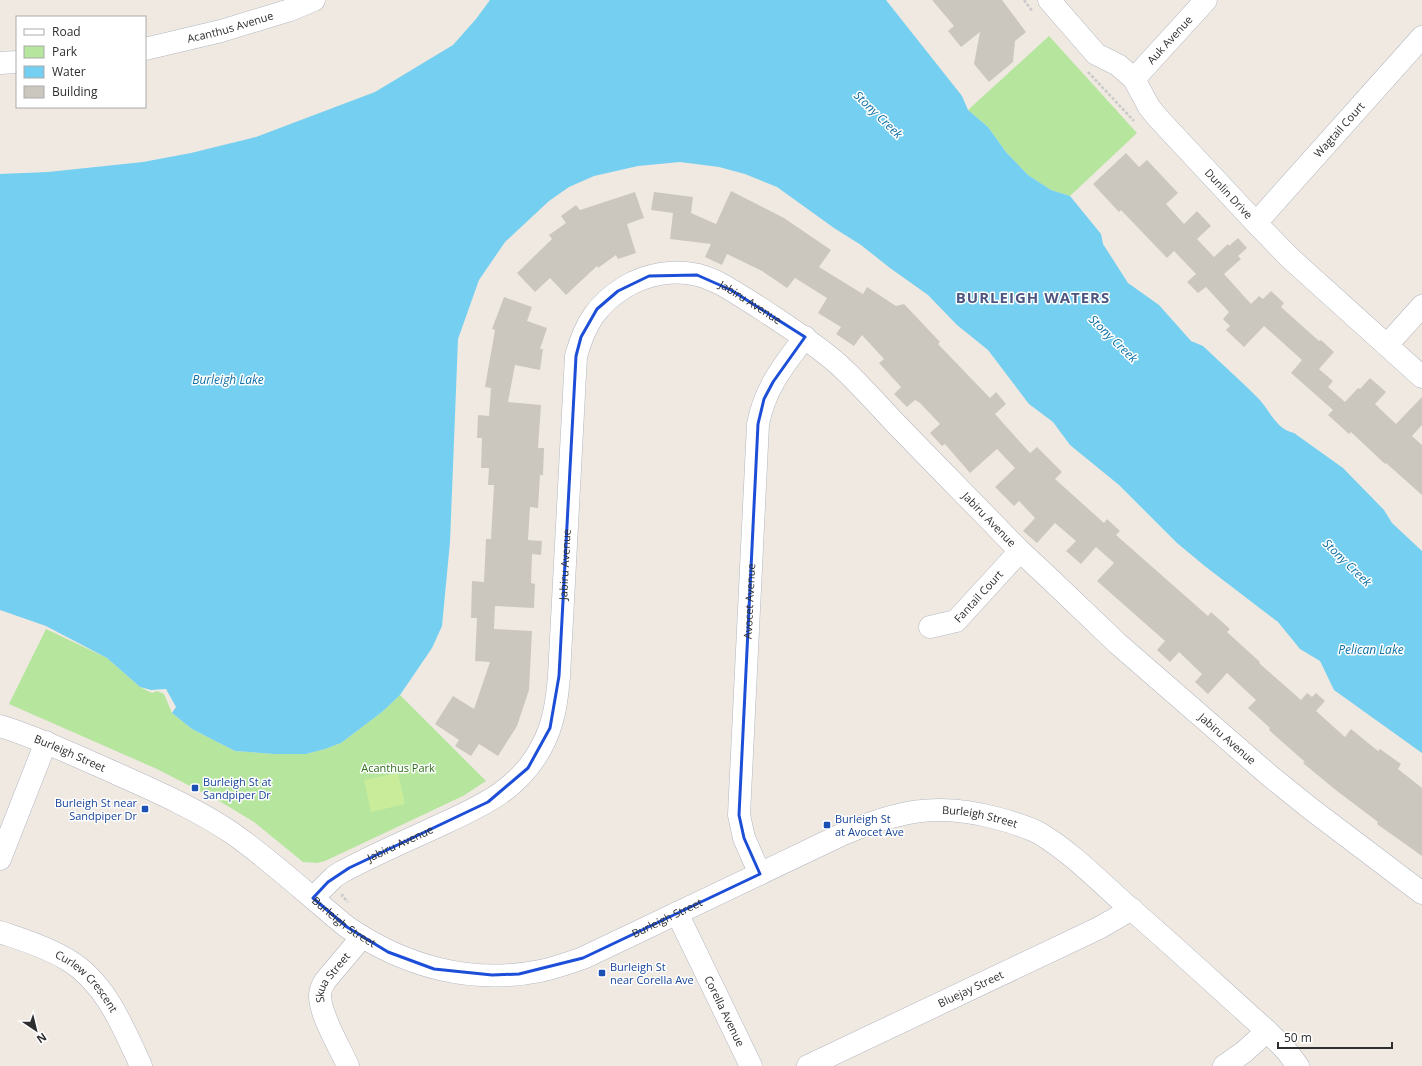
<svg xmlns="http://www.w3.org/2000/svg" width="1422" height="1066" font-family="'Open Sans',sans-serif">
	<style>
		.green { fill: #b6e59e }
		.pitch { fill: #c9ec9a }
		.water { fill: #75cff0 }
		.building { fill: #cbc7bf }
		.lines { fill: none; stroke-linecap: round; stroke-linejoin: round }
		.minor-casing { stroke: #b4b7c1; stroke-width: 23 }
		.path { stroke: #c9c9c9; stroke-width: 2.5; stroke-dasharray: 3 2; stroke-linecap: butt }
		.minor { stroke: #fff; stroke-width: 22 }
		.marked { fill: none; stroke: #1d4ed8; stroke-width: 3; stroke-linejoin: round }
		.transit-dot { fill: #1a4fb4; stroke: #fff; stroke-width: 1.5 }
		.labels { text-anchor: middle; stroke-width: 3; stroke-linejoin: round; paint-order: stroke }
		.street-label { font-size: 11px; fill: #2e2e2e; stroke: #fff }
		.park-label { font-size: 11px; fill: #2c6e1b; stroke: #fff }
		.transit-label { font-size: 11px; fill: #164399; stroke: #fff; text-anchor: start }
		.water-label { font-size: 12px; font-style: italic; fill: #0d6fa3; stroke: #fff }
		.district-label { font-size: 15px; font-weight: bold; letter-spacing: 1px; fill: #4d5680; stroke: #fff }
	</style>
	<rect width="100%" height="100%" fill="#efe9e1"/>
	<path class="green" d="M 1049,36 L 1137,133 L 1070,196 L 1051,190 L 1028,175 L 1006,152 L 988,127 L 968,110 Z
		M 46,629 L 107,658 L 140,687 L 152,693 L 157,691 L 164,694 L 172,713 L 192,729 L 235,751 L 274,754 L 306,754 L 325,749 L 341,743 L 382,712 L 400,695 L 486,781 L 463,796 L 325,861 L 317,863 L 303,862 L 254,822 L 221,802 L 157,769 L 9,704 Z"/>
	<path class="pitch" d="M 398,773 L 405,804 L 371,812 L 364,780 Z"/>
	<path class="water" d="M 490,0 L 886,0 L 962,96 L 968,110 L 988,127 L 1006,152 L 1028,175 L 1051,190 L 1070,196 L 1101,234 L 1103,244 L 1128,283 L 1159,305 L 1191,341 L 1203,346 C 1221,363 1241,381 1259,399 C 1270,411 1276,429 1294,433 L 1343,468 L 1384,510 L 1392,523 L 1422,551 L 1422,753 L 1334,690 L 1320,661 L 1300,649 L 1278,622 L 1206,567 L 1177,543 L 1119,485 L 1070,445 L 1053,422 L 1029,404 L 988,350 L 957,325 L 928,295 L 890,268 L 861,245 L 834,228 L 777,187 L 745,174 L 719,167 L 680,162 L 638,166 L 594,176 L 569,187 L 549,201 L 505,242 L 479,280 L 458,339 L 450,542 L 442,626 L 432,648 L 400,695 L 382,712 L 341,743 L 325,749 L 306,754 L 274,754 L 235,751 L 192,729 L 172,713 L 176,707 L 166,689 L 151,690 L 140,687 L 107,658 L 46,626 L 0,610 L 0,174 L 48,172 L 143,162 L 191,153 L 256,137 L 375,92 L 453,45 L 476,19 Z"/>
	<path class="building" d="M 932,0 L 1002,0 L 1026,32 L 1015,41 L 1013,62 L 989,82 L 974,64 L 980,32 L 961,47 L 948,31 L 954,26 Z
		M 1126,153 L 1139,167 L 1147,160 L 1178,193 L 1166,204 L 1184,224 L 1197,211 L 1211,226 L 1197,239 L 1214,257 L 1228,244 L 1229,246 L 1238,238 L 1247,248 L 1238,256 L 1241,259 L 1224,274 L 1251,304 L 1259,296 L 1263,299 L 1271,291 L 1284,303 L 1281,307 L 1319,341 L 1321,340 L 1334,352 L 1319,369 L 1333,381 L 1328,387 L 1345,402 L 1358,388 L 1360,389 L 1370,378 L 1386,392 L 1375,404 L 1396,424 L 1422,397 L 1422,425 L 1412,436 L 1422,445 L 1422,495 L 1386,463 L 1385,464 L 1351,432 L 1349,434 L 1328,415 L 1333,410 L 1291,373 L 1302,360 L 1264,326 L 1244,347 L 1226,330 L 1230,326 L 1223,319 L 1229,312 L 1206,287 L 1198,293 L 1187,282 L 1196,274 L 1174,251 L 1167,258 L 1121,210 L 1119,212 L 1093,184 Z
		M 731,191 L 784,218 L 831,250 L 819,267 L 863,294 L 867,287 L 896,306 L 904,304 L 940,342 L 938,344 L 990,398 L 996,392 L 1006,404 L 995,414 L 1030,453 L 1037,447 L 1062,472 L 1055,479 L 1104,523 L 1107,519 L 1120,531 L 1116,535 L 1208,616 L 1211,612 L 1230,629 L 1227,632 L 1260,662 L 1259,663 L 1301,700 L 1307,693 L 1312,697 L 1316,693 L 1325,701 L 1316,711 L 1345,737 L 1351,729 L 1378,751 L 1380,749 L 1401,764 L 1398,769 L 1422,788 L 1422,856 L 1377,824 L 1378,822 L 1337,791 L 1303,763 L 1305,762 L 1269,730 L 1270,728 L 1248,708 L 1256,700 L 1227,673 L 1208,694 L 1195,682 L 1202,674 L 1179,652 L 1170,662 L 1157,650 L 1165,641 L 1097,581 L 1114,563 L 1096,547 L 1081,564 L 1066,551 L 1076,541 L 1055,523 L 1037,543 L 1023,531 L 1035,518 L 1019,501 L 1014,506 L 995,487 L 1015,468 L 997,449 L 970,473 L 945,444 L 942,446 L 930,433 L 940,424 L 920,403 L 915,400 L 907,407 L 894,394 L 901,387 L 879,363 L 884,359 L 862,335 L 854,346 L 836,334 L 841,327 L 818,313 L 827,298 L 795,278 L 787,288 L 762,271 L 727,254 L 722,265 L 705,257 L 711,244 L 670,239 L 673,213 L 651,210 L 654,192 L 693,197 L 691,213 L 716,224 Z
		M 635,192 L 644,218 L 627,224 L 636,253 L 618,259 L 616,255 L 598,268 L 597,266 L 566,295 L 550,278 L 535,292 L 517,273 L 552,239 L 549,235 L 566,223 L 561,216 L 576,205 L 580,210 Z
		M 504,297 L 532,307 L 527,321 L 547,328 L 540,349 L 543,349 L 540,370 L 515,365 L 508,402 L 541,405 L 538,448 L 544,448 L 543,475 L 540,475 L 538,508 L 530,507 L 528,540 L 542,541 L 541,555 L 532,554 L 531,583 L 535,584 L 534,608 L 495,606 L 494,629 L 532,631 L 529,690 L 517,726 L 498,756 L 479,744 L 471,756 L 455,746 L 459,740 L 435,724 L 453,696 L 474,709 L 490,662 L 475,661 L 477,618 L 471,618 L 472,581 L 484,582 L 486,539 L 491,539 L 494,485 L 488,485 L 489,468 L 481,468 L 482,438 L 477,438 L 478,415 L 489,416 L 491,388 L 485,387 L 495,330 L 492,329 Z"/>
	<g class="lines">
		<g class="minor-casing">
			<g id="minor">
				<path id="s1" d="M 1049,0 L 1096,54 L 1118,65 L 1134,79 L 1149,107 L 1158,118 L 1256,223 L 1290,258 L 1422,377"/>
				<path id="s2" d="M 145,49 L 221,31 L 290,10 L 314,0"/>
				<path d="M 0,63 L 17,62"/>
				<path id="s3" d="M 1134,79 L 1206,0"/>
				<path id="s4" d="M 1256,223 L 1422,37"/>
				<path d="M 1387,345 L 1422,306"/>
				<path id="s5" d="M 930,627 L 956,621 L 1020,551"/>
				<path id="s6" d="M 0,726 C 36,737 70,753 104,768 C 148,788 192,806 232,833 C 272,861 309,896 347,927 C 404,966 471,985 540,971 C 555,968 569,963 583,958 L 841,835 C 897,811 936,802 996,818 C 1011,822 1026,826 1039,833 C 1071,852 1098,880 1125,904 C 1173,945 1220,989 1267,1031 L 1286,1050 L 1298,1066"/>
				<path d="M 0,859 L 46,742"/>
				<path id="s7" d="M 760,874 L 744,838 L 739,815 L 758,424 C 765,388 783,366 805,337"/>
				<path id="s8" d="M 313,898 L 334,877 L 340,873 C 371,856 404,842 436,827 C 479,807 519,791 542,746 C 554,724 557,700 559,676 L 576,356 C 585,324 597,304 625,287 C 646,274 675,269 698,275 C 721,281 740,296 760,308 C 787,326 814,343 838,364 C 859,383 878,405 897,425 C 938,467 979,509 1020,551 L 1048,577 L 1117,643 L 1270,776 L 1311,809 L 1422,893"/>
				<path id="s9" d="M 677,913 L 751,1066"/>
				<path id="s10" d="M 0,932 C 23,940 46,947 68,960 C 106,983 123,1027 141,1066"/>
				<path id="s11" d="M 348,1066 C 340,1048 320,1015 320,996 C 320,990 322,986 325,981 L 362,937"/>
				<path id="s12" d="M 808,1066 L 1099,928 L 1132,909"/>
				<path d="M 1224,1066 L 1244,1052 L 1267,1031"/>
			</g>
		</g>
		<path class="path" d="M 1024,0 L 1033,12
			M 1088,72 L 1134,121
			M 343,894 L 342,896 L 348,902"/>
		<use href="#minor" class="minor"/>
	</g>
	<path class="marked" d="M 697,275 L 731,290 L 805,337 L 773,382 L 764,399 L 758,424 L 739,815 L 744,838 L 760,874 L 583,958 L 519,974 L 492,975 L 434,969 L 388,952 L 347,927 L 313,898 L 328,882 L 349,868 L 488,802 L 528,768 L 550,728 L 559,676 L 576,356 L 581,337 L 597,309 L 618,291 L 649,276 Z"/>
	<g class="transit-dot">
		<rect x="191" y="784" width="8" height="8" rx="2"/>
		<rect x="141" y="805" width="8" height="8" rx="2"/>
		<rect x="823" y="821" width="8" height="8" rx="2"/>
		<rect x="598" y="969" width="8" height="8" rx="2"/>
	</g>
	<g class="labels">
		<g class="street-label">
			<text dy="4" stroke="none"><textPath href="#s2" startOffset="88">Acanthus Avenue</textPath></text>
			<text dy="4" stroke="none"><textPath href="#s3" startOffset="53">Auk Avenue</textPath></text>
			<text dy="4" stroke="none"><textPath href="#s4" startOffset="125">Wagtail Court</textPath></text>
			<text dy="4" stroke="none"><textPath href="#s1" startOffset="267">Dunlin Drive</textPath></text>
			<text dy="4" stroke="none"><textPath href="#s8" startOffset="895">Jabiru Avenue</textPath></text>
			<text dy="4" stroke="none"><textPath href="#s8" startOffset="1219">Jabiru Avenue</textPath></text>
			<text dy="4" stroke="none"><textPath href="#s8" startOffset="464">Jabiru Avenue</textPath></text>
			<text dy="4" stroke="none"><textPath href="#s5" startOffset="60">Fantail Court</textPath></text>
			<text dy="4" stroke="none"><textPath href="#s7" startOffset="277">Avocet Avenue</textPath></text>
			<text dy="4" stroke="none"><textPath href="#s8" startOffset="1543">Jabiru Avenue</textPath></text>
			<text dy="4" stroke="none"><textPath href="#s6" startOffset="75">Burleigh Street</textPath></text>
			<text dy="4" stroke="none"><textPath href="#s6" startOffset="1082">Burleigh Street</textPath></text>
			<text dy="4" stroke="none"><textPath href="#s8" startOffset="104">Jabiru Avenue</textPath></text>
			<text dy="4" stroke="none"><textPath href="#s6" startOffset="746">Burleigh Street</textPath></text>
			<text dy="4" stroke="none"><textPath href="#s6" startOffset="399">Burleigh Street</textPath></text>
			<text dy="4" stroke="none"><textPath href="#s11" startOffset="98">Skua Street</textPath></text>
			<text dy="4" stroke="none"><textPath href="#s10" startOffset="102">Curlew Crescent</textPath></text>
			<text dy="4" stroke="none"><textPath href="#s12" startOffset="180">Bluejay Street</textPath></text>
			<text dy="4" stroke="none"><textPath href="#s9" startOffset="109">Corella Avenue</textPath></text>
		</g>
		<g class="park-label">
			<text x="398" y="772">Acanthus Park</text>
		</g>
		<g class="transit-label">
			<text x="203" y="786">Burleigh St at<tspan x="203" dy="13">Sandpiper Dr</tspan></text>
			<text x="137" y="807" text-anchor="end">Burleigh St near<tspan x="137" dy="13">Sandpiper Dr</tspan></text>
			<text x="835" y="823">Burleigh St<tspan x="835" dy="13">at Avocet Ave</tspan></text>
			<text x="610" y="971">Burleigh St<tspan x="610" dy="13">near Corella Ave</tspan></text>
		</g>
		<g class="water-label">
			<text transform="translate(878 115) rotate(44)" y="4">Stony Creek</text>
			<text transform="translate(1113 339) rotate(44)" y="4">Stony Creek</text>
			<text x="228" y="384">Burleigh Lake</text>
			<text transform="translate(1347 563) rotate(44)" y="4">Stony Creek</text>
			<text x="1371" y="654">Pelican Lake</text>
		</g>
		<g class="district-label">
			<text x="1033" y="303">BURLEIGH WATERS</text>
		</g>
	</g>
	<rect x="16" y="16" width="130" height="92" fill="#ffffff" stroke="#ababab"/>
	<rect x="24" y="29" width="20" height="6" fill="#ffffff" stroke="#ababab"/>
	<text x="52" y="36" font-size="12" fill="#2e2e2e">Road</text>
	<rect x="24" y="46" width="20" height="12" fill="#b6e59e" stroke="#ababab"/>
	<text x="52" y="56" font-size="12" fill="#2e2e2e">Park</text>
	<rect x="24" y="66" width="20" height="12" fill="#75cff0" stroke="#ababab"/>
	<text x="52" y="76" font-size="12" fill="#2e2e2e">Water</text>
	<rect x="24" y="86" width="20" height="12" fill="#cbc7bf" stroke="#ababab"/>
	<text x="52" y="96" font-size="12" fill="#2e2e2e">Building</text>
	<g transform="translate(36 1030) rotate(145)" stroke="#ffffff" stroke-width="3" paint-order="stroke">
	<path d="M0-3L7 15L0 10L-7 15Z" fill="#2e2e2e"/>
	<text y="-6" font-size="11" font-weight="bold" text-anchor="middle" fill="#2e2e2e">N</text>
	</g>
	<path d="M1278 1042v6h114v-6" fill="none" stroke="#2e2e2e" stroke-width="2"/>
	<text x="1284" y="1042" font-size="12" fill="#2e2e2e" stroke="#ffffff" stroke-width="3" paint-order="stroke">50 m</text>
</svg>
